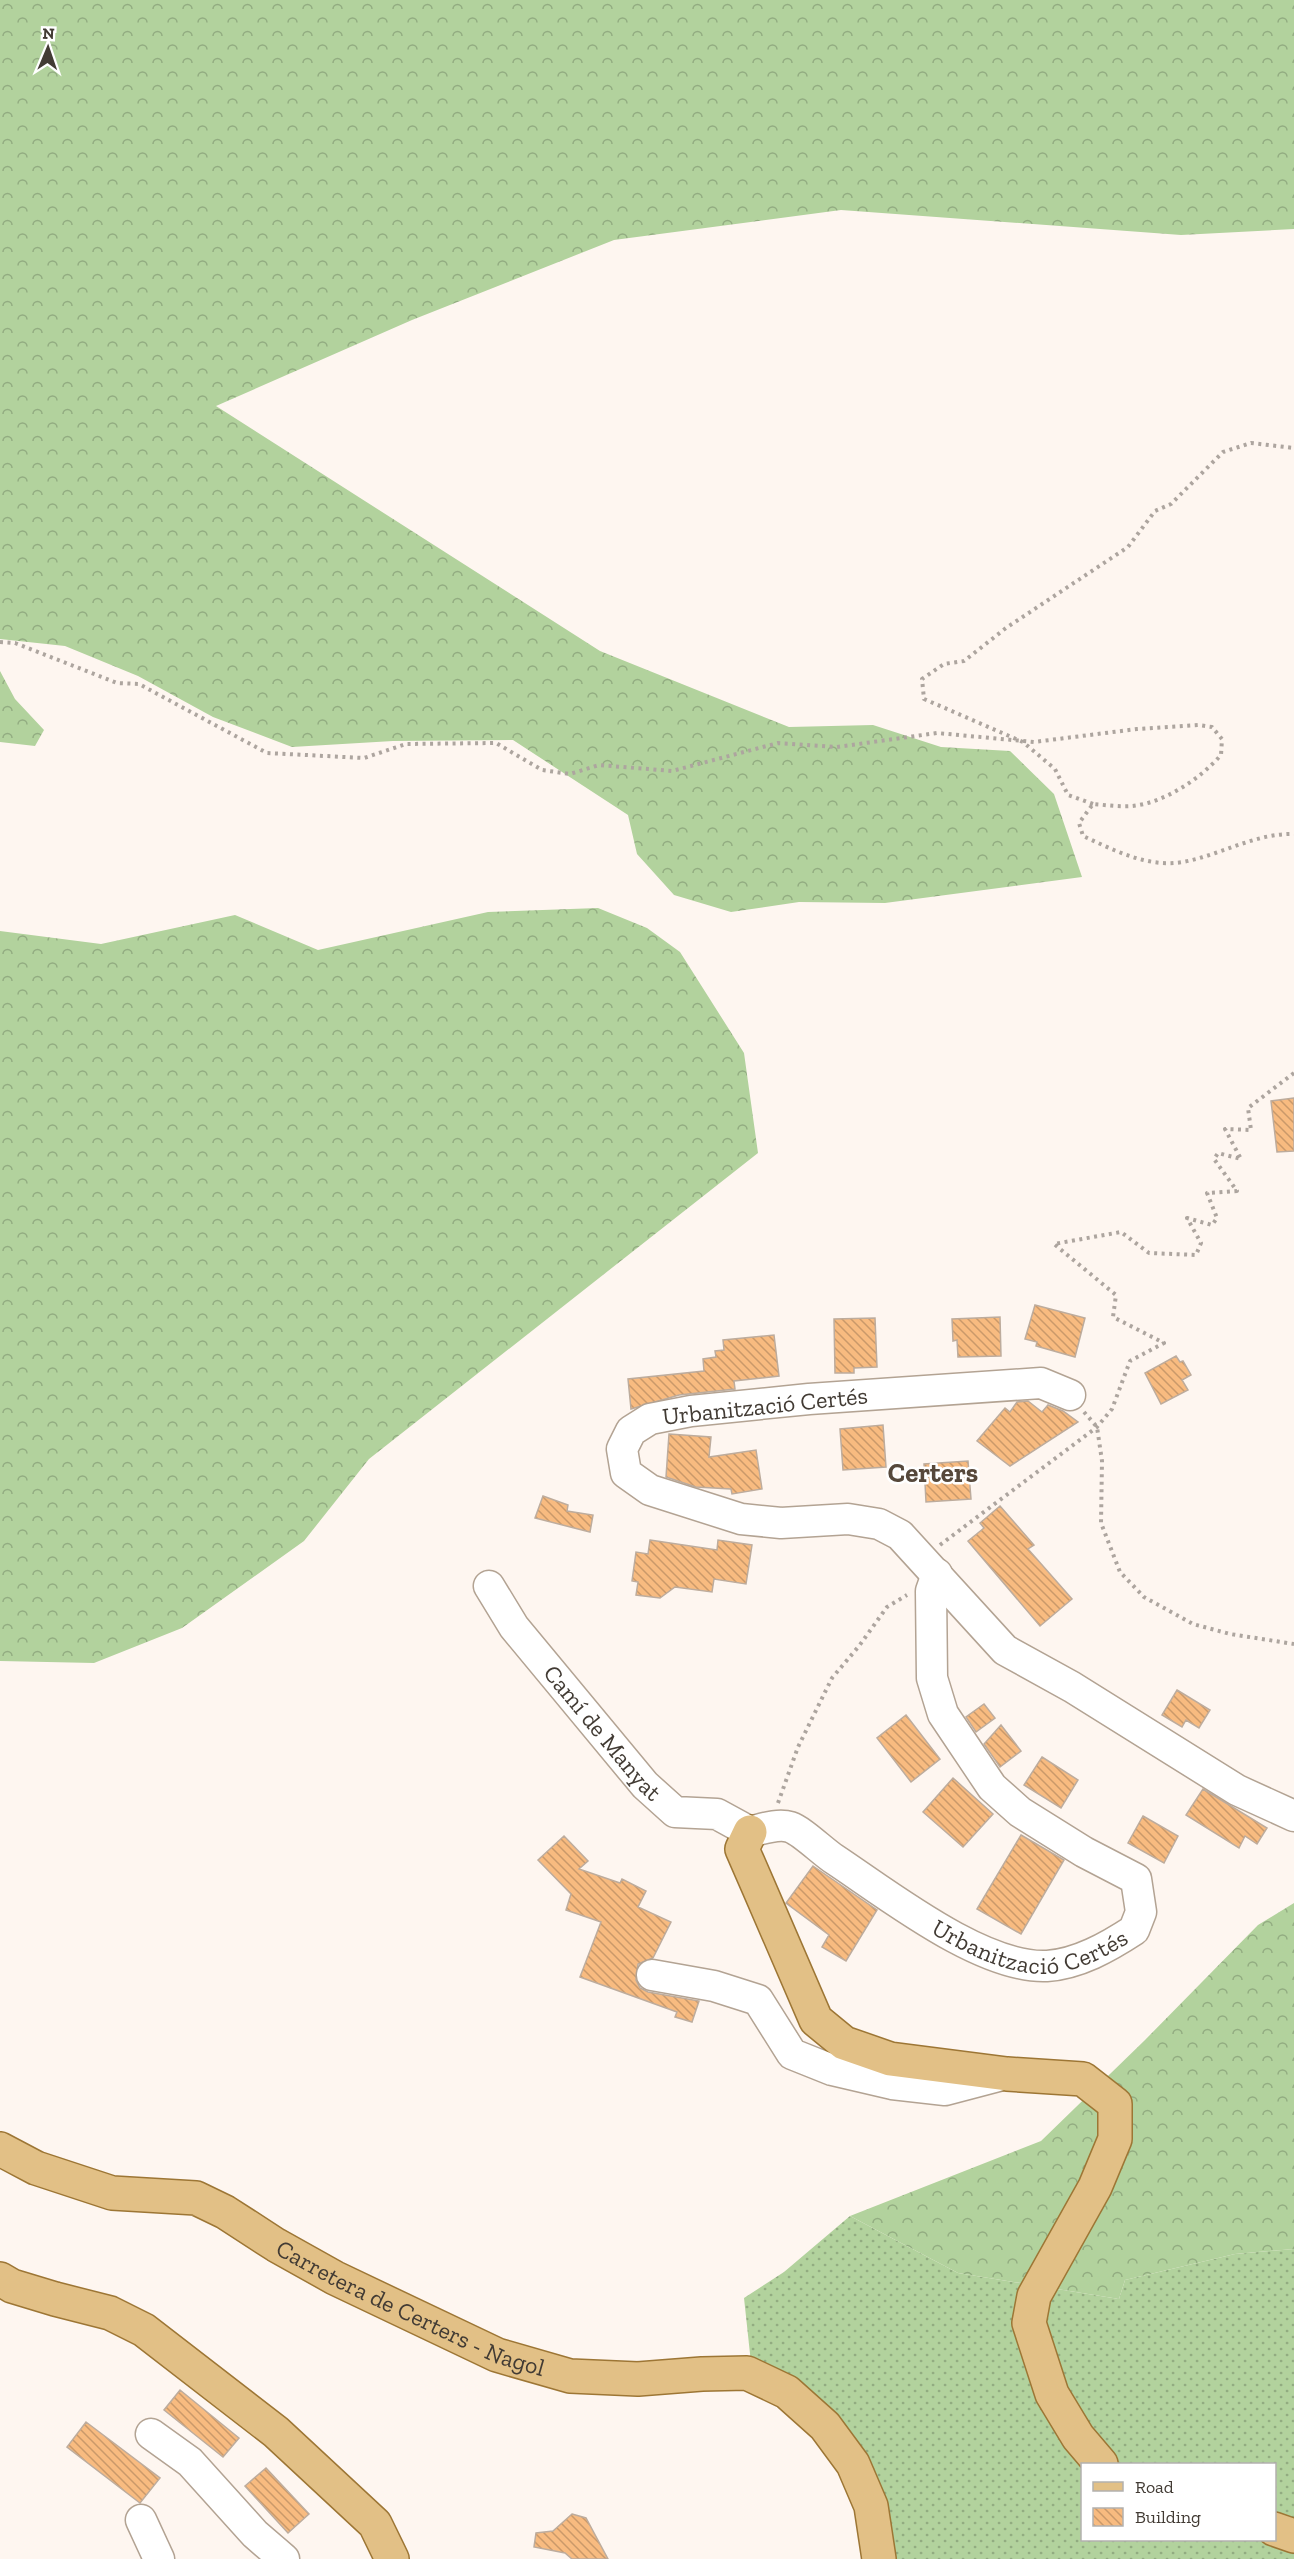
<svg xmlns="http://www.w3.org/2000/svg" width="1294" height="2559" font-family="'Zilla Slab',serif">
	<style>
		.grass { fill: url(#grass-dots); fill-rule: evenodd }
		.forest { fill: url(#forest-crowns) }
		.building { fill: url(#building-back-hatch); stroke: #bdac9d; stroke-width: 1.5 }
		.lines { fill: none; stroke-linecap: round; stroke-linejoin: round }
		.minor-casing { stroke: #b3a393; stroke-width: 33 }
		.major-casing { stroke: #9d7635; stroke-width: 36 }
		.path { stroke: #ada59f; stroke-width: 4; stroke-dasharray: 3 4.5; stroke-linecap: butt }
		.minor { stroke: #fff; stroke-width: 30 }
		.major { stroke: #e2c086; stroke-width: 33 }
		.labels { text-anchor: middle; stroke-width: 5; stroke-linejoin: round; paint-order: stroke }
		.street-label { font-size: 24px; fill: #423b34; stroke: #fff }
		.quarter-label { font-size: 27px; font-weight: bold; fill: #56483b; stroke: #fff }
	</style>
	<defs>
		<pattern id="grass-dots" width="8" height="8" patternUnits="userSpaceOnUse" patternTransform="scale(1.5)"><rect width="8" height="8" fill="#b2d29d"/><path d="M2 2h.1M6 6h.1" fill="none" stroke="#92ac81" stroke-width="1.8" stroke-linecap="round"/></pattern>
		<pattern id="forest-crowns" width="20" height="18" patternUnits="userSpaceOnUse" patternTransform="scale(1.5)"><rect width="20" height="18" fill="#b2d29d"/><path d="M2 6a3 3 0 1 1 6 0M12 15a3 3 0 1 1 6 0" fill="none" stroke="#92ac81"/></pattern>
		<pattern id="building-back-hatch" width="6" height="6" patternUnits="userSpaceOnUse" patternTransform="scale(1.5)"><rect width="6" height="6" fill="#f8bb80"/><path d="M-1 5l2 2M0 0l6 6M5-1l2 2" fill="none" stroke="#ca996a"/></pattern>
	</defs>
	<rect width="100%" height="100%" fill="#fef6f0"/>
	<path class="grass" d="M 850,2216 L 958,2273 L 1119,2299 L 1125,2280 L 1235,2254 L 1294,2249 L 1294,2559 L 881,2559 L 825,2426 L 751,2363 L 744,2298 L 784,2272 ZM 1082,2464 L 1274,2464 L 1274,2540 L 1082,2540 Z"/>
	<path class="forest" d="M 0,0 L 1294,0 L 1294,229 L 1181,235 L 841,210 L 614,240 L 412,320 L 216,406 L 600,651 L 789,727 L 873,725 L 941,747 L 1010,751 L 1054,794 L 1082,877 L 885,903 L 799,902 L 731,912 L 674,895 L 637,854 L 628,815 L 513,740 L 393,741 L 292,747 L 213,717 L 138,676 L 65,646 L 0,639 Z
		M 0,671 L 15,699 L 44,730 L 35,746 L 0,742 Z
		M 598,908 L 647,928 L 680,952 L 744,1053 L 758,1153 L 369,1459 L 304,1541 L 182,1628 L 94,1663 L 0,1661 L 0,931 L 101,944 L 235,915 L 318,950 L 488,912 Z
		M 1294,1903 L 1294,2249 L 1235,2254 L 1125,2280 L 1119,2299 L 958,2273 L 850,2216 L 1041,2141 L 1145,2040 L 1258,1925 Z"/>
	<path class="building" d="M 1294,1098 L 1294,1151 L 1277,1152 L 1271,1101 Z
		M 1035,1305 L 1085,1318 L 1075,1357 L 1036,1346 L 1037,1342 L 1025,1339 Z
		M 1000,1317 L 1001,1356 L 958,1357 L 957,1340 L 953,1341 L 952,1319 Z
		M 875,1318 L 877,1367 L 854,1368 L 854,1373 L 835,1373 L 834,1319 Z
		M 774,1335 L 779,1376 L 734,1381 L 735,1389 L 679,1395 L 631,1409 L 628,1379 L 704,1371 L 703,1359 L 716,1357 L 715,1351 L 724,1350 L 723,1340 Z
		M 1176,1356 L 1180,1362 L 1183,1361 L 1191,1375 L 1182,1380 L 1188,1390 L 1161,1404 L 1145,1373 Z
		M 1028,1401 L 1042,1412 L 1048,1405 L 1063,1411 L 1078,1422 L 1010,1466 L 977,1441 L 1005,1408 L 1010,1412 L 1017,1402 Z
		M 883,1425 L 886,1467 L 843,1470 L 840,1429 Z
		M 669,1434 L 711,1437 L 709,1457 L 756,1450 L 762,1489 L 732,1494 L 731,1489 L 696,1487 L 666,1477 Z
		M 968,1461 L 971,1499 L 926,1502 L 924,1464 Z
		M 543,1496 L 568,1505 L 567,1511 L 593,1515 L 590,1532 L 535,1518 Z
		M 1000,1506 L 1034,1545 L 1028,1549 L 1072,1599 L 1040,1626 L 968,1541 L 984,1528 L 980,1523 Z
		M 650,1540 L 717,1550 L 718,1540 L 752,1545 L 746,1584 L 714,1579 L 712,1592 L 675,1587 L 660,1598 L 636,1595 L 638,1582 L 632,1581 L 636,1552 L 648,1554 Z
		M 1177,1690 L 1210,1710 L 1199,1728 L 1186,1720 L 1182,1727 L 1162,1715 Z
		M 984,1704 L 995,1718 L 976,1732 L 966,1717 Z
		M 906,1715 L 940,1759 L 911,1782 L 877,1738 Z
		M 1001,1725 L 1021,1751 L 1000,1767 L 984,1744 Z
		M 1042,1757 L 1078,1780 L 1061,1808 L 1024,1785 Z
		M 953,1778 L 993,1814 L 963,1847 L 923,1812 Z
		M 1203,1789 L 1267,1828 L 1257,1844 L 1245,1836 L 1239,1848 L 1186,1815 Z
		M 1143,1816 L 1178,1836 L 1164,1863 L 1128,1843 Z
		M 1021,1835 L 1064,1860 L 1021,1934 L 977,1909 Z
		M 564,1836 L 588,1861 L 579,1869 L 620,1883 L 622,1879 L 646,1891 L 638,1907 L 671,1922 L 653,1958 L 638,1964 L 636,1980 L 640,1988 L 648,1992 L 699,2001 L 692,2022 L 675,2017 L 677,2012 L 580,1977 L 601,1922 L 566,1910 L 571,1894 L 538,1860 Z
		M 813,1866 L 877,1910 L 846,1961 L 822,1947 L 829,1935 L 786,1903 Z
		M 180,2390 L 239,2438 L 223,2457 L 164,2410 Z
		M 86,2422 L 160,2478 L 140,2503 L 67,2447 Z
		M 266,2468 L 309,2514 L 288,2533 L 245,2486 Z
		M 572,2514 L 586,2518 L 608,2559 L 572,2559 L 565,2553 L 534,2547 L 536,2533 L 553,2531 Z"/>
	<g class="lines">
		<g class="minor-casing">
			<g id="minor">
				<path d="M 1070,1395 L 1041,1383 L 809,1399 L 691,1411 L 650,1419 L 631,1431 L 622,1449 L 626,1473 L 650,1490 L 741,1519 L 781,1523 L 848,1519 L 879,1524 L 900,1535 L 1005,1650 L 1072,1687 L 1237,1790 L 1294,1816"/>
				<path id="s1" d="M 489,1586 L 514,1627 L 645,1785 L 675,1812 L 717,1814 L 750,1832 C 762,1829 778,1823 790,1827 C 802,1831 822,1851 834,1859 C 887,1894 982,1969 1047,1966 C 1078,1964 1108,1947 1134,1930 L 1141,1912 L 1136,1879 L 1084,1852 L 1020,1812 L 992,1787 L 943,1714 L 932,1678 L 931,1591 L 937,1574"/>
				<path d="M 652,1975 L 714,1986 L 758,2000 L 792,2054 L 832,2070 L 892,2084 L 945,2090 L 1002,2075"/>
				<path d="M 151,2434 L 190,2462 L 255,2534 L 284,2559"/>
				<path d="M 141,2520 L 159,2559"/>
			</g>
		</g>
		<g class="major-casing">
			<g id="major">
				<path d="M 750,1832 L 742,1849 L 759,1888 L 816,2020 L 844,2043 L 890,2059 L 1007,2074 L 1083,2079 L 1115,2104 L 1115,2139 L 1095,2187 L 1034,2296 L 1029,2323 L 1052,2394 L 1078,2437 L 1101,2464"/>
				<path id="s2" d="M 0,2149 L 36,2168 L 112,2193 L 196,2198 L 225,2212 L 276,2245 L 335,2278 L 497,2355 L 570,2376 L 638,2379 L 702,2374 L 747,2373 L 787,2392 L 825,2426 L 853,2464 L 871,2506 L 879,2559"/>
				<path d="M 0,2279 L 12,2286 L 55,2299 L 110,2313 L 144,2330 L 276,2432 L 375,2524 L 392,2559"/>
				<path d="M 1274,2529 L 1294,2536"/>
			</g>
		</g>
		<path class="path" d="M 0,642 L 15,643 L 117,683 L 139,684 L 267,753 L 364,758 L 406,744 L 496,743 L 542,770 L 570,774 L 599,765 L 672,771 L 778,743 L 837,747 L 937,733 L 1034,742 L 1137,729 L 1198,725 L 1212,727 L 1222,739 L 1221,755 C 1200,779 1164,803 1132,806 C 1119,807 1106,805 1093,804 L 1079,823 L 1083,836 C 1114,850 1147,868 1183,862 C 1221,855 1255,833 1294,834
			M 1093,804 L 1068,795 L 1055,769 L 1023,742 L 924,699 L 922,679 L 944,664 L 964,661 L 1006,628 L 1128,547 L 1155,511 L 1171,504 L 1223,452 L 1251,443 L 1294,448
			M 1084,1412 L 1097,1427 L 1102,1461 L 1101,1523 L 1120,1572 L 1144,1597 L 1193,1624 L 1230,1634 L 1294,1644
			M 940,1545 L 1097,1427 L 1112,1409 L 1130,1361 L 1164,1343 L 1113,1317 L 1116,1295 L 1054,1244 L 1121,1232 L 1149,1253 L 1196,1255 L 1201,1243 L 1187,1218 L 1212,1225 L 1217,1218 L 1207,1193 L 1237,1191 L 1214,1159 L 1218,1153 L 1241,1159 L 1225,1129 L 1251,1130 L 1248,1108 L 1294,1073
			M 778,1803 L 798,1747 L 832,1678 L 859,1646 L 887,1607 L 907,1595"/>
		<use href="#minor" class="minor"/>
		<use href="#major" class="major"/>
	</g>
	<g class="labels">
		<g class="street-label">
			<text transform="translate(765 1406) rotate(-6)" y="8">Urbanització Certés</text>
			<text dy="8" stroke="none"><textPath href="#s1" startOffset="186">Camí de Manyat</textPath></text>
			<text dy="8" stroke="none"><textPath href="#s1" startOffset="692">Urbanització Certés</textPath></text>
			<text dy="8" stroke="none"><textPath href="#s2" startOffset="447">Carretera de Certers - Nagol</textPath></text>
		</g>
		<g class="quarter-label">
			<text x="933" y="1482">Certers</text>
		</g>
	</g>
	<rect x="1081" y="2463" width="195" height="78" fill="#ffffff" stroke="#b3b1ae" stroke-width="1.5"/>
	<rect x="1093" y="2482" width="30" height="9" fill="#e2c086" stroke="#b3b1ae" stroke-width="1.5"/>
	<text x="1135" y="2493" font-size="18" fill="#423b34">Road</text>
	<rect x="1093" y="2508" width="30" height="18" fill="url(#building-back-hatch)" stroke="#b3b1ae" stroke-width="1.5"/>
	<text x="1135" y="2523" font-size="18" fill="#423b34">Building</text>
	<g transform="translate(48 48) rotate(2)" stroke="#ffffff" stroke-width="4.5" paint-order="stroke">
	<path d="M0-4.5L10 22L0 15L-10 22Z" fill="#423b34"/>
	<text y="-9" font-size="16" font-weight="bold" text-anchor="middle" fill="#423b34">N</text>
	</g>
</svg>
